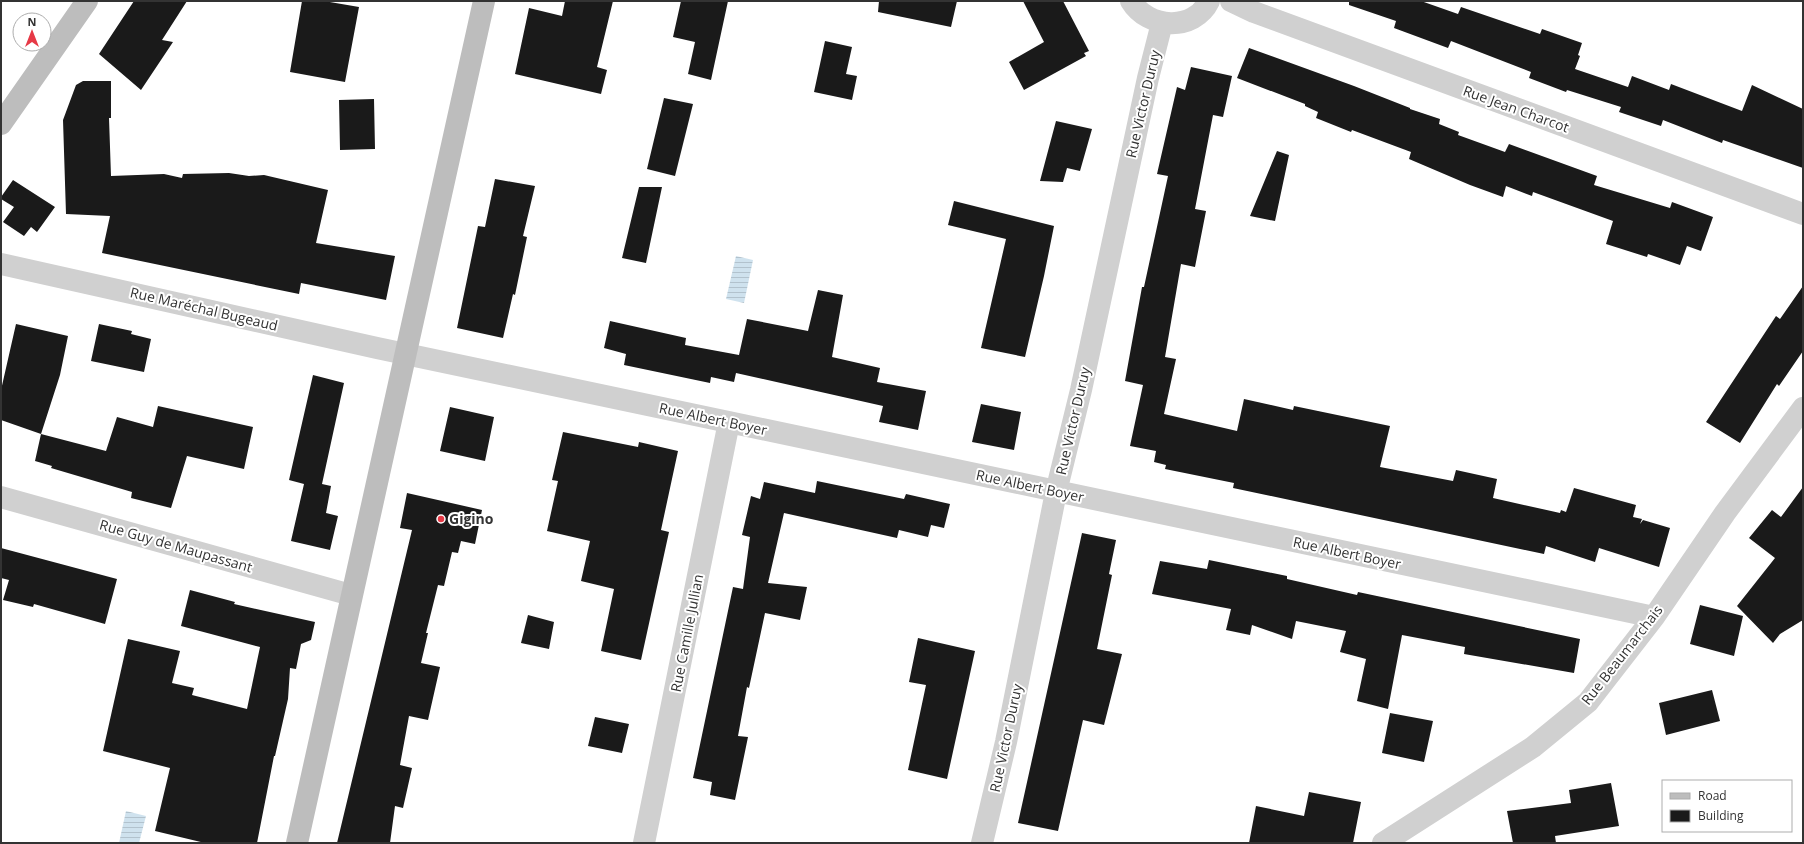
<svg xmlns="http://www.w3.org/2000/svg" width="1804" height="844" font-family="'Open Sans',sans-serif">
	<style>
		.water { fill: url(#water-rules) }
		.building { fill: #1a1a1a }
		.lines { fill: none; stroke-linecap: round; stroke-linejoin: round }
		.minor { stroke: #d0d0d0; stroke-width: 22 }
		.secondary { stroke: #bdbdbd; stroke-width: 22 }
		.poi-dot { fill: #e63946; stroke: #fff; stroke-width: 1.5 }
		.labels { text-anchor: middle; stroke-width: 4; stroke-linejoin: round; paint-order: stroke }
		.street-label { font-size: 14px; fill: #333; stroke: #fff }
		.poi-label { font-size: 14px; font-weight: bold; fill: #333; stroke: #fff; text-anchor: start }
	</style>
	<defs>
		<pattern id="water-rules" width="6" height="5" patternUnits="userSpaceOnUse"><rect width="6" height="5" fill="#cfe2ee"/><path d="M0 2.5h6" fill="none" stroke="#b2c2cd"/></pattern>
	</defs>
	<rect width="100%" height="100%" fill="#fff"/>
	<path class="water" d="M 736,256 L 753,260 L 744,303 L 726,299 Z
		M 126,811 L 146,816 L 139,843 L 119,843 Z"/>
	<path class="building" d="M 134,1 L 187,1 L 162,40 L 173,42 L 141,90 L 99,54 Z
		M 302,1 L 324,1 L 359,7 L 345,82 L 290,72 Z
		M 565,1 L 613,1 L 597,67 L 607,70 L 601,94 L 515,74 L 529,8 L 562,16 Z
		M 681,1 L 728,1 L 711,80 L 688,74 L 695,42 L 673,37 Z
		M 879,1 L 957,1 L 951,27 L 878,12 Z
		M 1023,1 L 1063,1 L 1089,51 L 1084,53 L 1086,56 L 1024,90 L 1009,62 L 1044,42 Z
		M 1349,1 L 1421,1 L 1458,14 L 1461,7 L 1540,34 L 1542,29 L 1582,43 L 1578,55 L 1580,56 L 1575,69 L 1628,87 L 1632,76 L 1669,90 L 1671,84 L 1742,111 L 1752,85 L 1803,109 L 1803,168 L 1723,140 L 1722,143 L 1663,120 L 1661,126 L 1619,112 L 1621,107 L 1567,90 L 1566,92 L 1529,78 L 1531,72 L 1451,41 L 1448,48 L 1394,28 L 1396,21 L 1349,5 Z
		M 825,41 L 852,47 L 846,74 L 857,76 L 852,100 L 814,92 Z
		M 1249,48 L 1354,86 L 1410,108 L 1410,109 L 1440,119 L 1439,124 L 1459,132 L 1458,135 L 1505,152 L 1509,144 L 1597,176 L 1594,185 L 1670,208 L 1672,202 L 1713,217 L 1701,251 L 1687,246 L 1680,265 L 1648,254 L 1647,257 L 1606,244 L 1613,221 L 1533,192 L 1532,196 L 1506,186 L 1503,197 L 1470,185 L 1409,159 L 1411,152 L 1352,130 L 1351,132 L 1316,118 L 1318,112 L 1305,106 L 1305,104 L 1237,78 Z
		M 1191,67 L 1232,76 L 1223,117 L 1213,115 L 1195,209 L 1206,211 L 1195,267 L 1181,264 L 1165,357 L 1176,359 L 1164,414 L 1237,431 L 1244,399 L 1293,410 L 1294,406 L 1390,426 L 1380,467 L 1453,481 L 1456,470 L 1497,479 L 1493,498 L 1560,513 L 1561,510 L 1566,512 L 1574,488 L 1636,505 L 1633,517 L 1642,519 L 1640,524 L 1643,520 L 1670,528 L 1659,567 L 1599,548 L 1595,562 L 1546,546 L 1544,554 L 1233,488 L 1234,483 L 1165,469 L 1166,465 L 1154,462 L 1156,451 L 1130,446 L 1143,385 L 1125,381 L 1142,287 L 1144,287 L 1168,176 L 1157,174 L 1177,87 L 1185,90 Z
		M 83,81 L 111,81 L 111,118 L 109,118 L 111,176 L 164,174 L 182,178 L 183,174 L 229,173 L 249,176 L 264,175 L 328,190 L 316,243 L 395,256 L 386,300 L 301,283 L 299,294 L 102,253 L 110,216 L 66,214 L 63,120 L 76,85 Z
		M 664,98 L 693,104 L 675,176 L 647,169 Z
		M 374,99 L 375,149 L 340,150 L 339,100 Z
		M 1056,121 L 1092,129 L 1080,171 L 1067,168 L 1063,182 L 1040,181 Z
		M 1277,151 L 1289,155 L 1275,221 L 1250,216 Z
		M 495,179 L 535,186 L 523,236 L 527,237 L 515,295 L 513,294 L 503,338 L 457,328 L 478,226 L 485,227 Z
		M 13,180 L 55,207 L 37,232 L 31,227 L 24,236 L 3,222 L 14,207 L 1,199 L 1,197 Z
		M 639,187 L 662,187 L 646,263 L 622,258 Z
		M 954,201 L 1054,226 L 1044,276 L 1025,357 L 981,348 L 1006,239 L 948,225 Z
		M 1803,286 L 1803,351 L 1779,386 L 1777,384 L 1740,443 L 1706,422 L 1776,316 L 1780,319 Z
		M 818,290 L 843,295 L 832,357 L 880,368 L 877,382 L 926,391 L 918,430 L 879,422 L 883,406 L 736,373 L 734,382 L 711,377 L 710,383 L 624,365 L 626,354 L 604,348 L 610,321 L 686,338 L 685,345 L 739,355 L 747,319 L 808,331 Z
		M 16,324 L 68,336 L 60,375 L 41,434 L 1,420 L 1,390 Z
		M 99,324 L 132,331 L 131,334 L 151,339 L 144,372 L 91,361 Z
		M 313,375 L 344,383 L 322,484 L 331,486 L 326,513 L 338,516 L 330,550 L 291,541 L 304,484 L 289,480 Z
		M 981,404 L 1021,412 L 1014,450 L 972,442 Z
		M 158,406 L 253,427 L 244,469 L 187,456 L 171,508 L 131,498 L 132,492 L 51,468 L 52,466 L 35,461 L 41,434 L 106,451 L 117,417 L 153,427 Z
		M 450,407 L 494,417 L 485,461 L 440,451 Z
		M 563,432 L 638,447 L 639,442 L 678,451 L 661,530 L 669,532 L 641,660 L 601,651 L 614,589 L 581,581 L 590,541 L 547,531 L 558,481 L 552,480 Z
		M 817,481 L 904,499 L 906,494 L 950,504 L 944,528 L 931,525 L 928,537 L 899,530 L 897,538 L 784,513 L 768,583 L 807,587 L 800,620 L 765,613 L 749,688 L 747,687 L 738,736 L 748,737 L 735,800 L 710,795 L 712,782 L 693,778 L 733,587 L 743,589 L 750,537 L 742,535 L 751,496 L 760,499 L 764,482 L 815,493 Z
		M 1803,487 L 1803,620 L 1780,634 L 1773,643 L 1737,606 L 1775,558 L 1749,538 L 1772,510 L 1781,517 Z
		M 407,493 L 482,510 L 475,544 L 461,541 L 458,553 L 452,552 L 444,586 L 438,585 L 426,633 L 428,633 L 421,663 L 440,667 L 428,720 L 409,716 L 400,765 L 412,768 L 403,808 L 395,806 L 390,843 L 337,843 L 412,530 L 400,528 Z
		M 1082,533 L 1116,540 L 1109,574 L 1112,575 L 1097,649 L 1122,654 L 1104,725 L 1083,720 L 1058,831 L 1018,823 Z
		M 1,548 L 117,579 L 105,624 L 34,604 L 33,607 L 3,600 L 9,580 L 1,578 Z
		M 1209,560 L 1287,576 L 1287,579 L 1357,595 L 1358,592 L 1580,639 L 1574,673 L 1464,654 L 1465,647 L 1402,635 L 1388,709 L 1357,701 L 1366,659 L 1340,652 L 1346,631 L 1296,621 L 1292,639 L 1252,625 L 1250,635 L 1226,630 L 1231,609 L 1152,594 L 1160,561 L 1207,569 Z
		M 190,590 L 235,602 L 234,604 L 315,622 L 311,640 L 301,644 L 296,669 L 290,668 L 288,699 L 275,756 L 274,756 L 257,843 L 205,843 L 155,831 L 170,768 L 103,751 L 128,639 L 180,651 L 172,683 L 194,688 L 192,695 L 247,709 L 260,647 L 181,626 Z
		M 1700,605 L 1743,616 L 1734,656 L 1690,644 Z
		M 528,615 L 554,622 L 549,649 L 521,643 Z
		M 918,638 L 975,651 L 947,779 L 908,770 L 926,685 L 909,682 Z
		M 1712,690 L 1720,721 L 1666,735 L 1659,703 Z
		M 1390,713 L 1433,721 L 1424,762 L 1382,753 Z
		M 595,717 L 629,724 L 622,753 L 588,746 Z
		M 1611,783 L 1619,826 L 1555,836 L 1556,843 L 1513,843 L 1507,811 L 1571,803 L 1569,790 Z
		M 1309,792 L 1361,802 L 1353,843 L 1249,843 L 1256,806 L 1304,816 Z"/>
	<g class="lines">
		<path class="minor" d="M 1131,1 C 1148,29 1194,32 1209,1
			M 1231,1 L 1254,12 L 1803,214
			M 1,264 L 377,348 L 1654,617
			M 1,497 L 351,595
			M 644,843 L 729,422
			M 982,843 L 1006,742 L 1056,492 L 1081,390 L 1148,78 L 1162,23
			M 1383,843 L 1533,747 L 1588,702 L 1654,617 L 1725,513 L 1803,408"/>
		<path class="secondary" d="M 1,124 L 87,1
			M 297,843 L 484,1"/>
	</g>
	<circle class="poi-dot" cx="441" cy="519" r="4"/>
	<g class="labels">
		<g class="street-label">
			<text transform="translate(1143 104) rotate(-77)" y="5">Rue Victor Duruy</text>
			<text transform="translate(1516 109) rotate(20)" y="5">Rue Jean Charcot</text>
			<text transform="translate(204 309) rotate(13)" y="5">Rue Maréchal Bugeaud</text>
			<text transform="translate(713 419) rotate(12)" y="5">Rue Albert Boyer</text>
			<text transform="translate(1073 421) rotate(-77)" y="5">Rue Victor Duruy</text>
			<text transform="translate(1030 486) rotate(12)" y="5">Rue Albert Boyer</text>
			<text transform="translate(176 546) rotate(16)" y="5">Rue Guy de Maupassant</text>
			<text transform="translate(1347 553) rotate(12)" y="5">Rue Albert Boyer</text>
			<text transform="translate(687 633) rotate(-79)" y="5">Rue Camille Jullian</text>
			<text transform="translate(1622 655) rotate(-52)" y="5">Rue Beaumarchais</text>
			<text transform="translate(1006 738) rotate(-78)" y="5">Rue Victor Duruy</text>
		</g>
		<g class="poi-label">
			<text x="449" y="524">Gigino</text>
		</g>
	</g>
	<rect width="1804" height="844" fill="none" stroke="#333333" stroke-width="4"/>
	<rect x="1662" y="780" width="130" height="52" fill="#ffffff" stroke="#adadad"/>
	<rect x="1670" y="793" width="20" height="6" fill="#bdbdbd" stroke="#adadad"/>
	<text x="1698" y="800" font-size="12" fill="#333333">Road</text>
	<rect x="1670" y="810" width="20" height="12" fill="#1a1a1a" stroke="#adadad"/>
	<text x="1698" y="820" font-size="12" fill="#333333">Building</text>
	<g transform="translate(32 32)"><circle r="19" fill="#ffffff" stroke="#adadad"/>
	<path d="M0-3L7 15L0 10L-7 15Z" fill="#e63946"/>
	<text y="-6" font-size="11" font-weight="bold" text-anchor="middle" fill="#333333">N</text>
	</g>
</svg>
